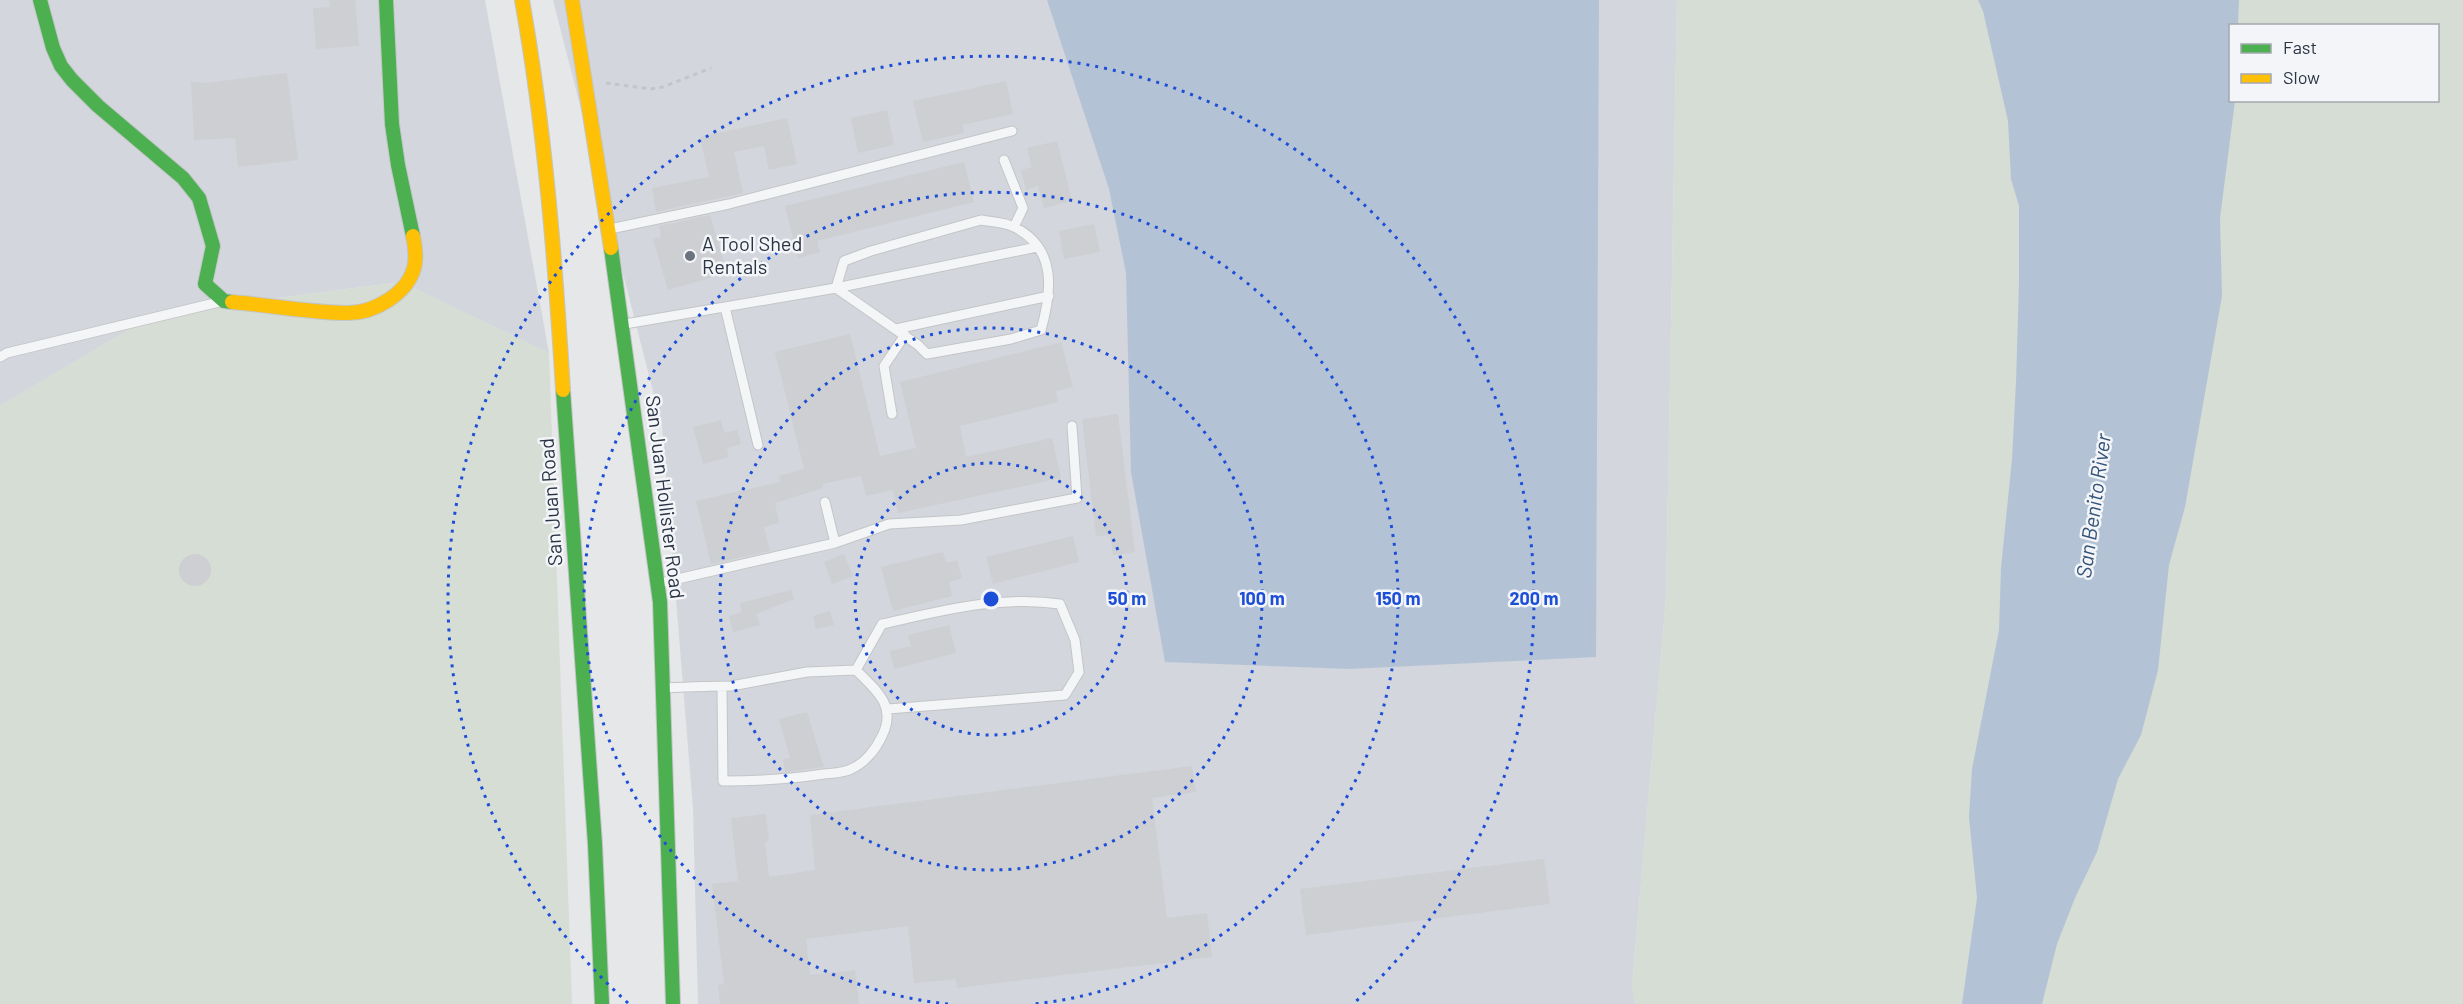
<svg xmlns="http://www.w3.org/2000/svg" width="2463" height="1004" font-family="Barlow,sans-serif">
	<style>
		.built { fill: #d3d6dc }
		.green { fill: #d5ddd5; fill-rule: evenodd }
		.water { fill: #b3c3d5 }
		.building { fill: #cdcfd2 }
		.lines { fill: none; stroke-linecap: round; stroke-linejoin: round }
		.lane-casing { stroke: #c3c5c7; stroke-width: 11 }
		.fast-casing { stroke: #c3c5c7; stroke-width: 16 }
		.slow-casing { stroke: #c3c5c7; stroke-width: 16 }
		.path { stroke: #c3c5c9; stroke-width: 3; stroke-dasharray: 4.5 4.5; stroke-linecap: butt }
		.lane { stroke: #f4f5f6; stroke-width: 9 }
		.fast { stroke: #4caf50; stroke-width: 14 }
		.slow { stroke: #ffc107; stroke-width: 14 }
		.ring { fill: none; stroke: #1d4ed8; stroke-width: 3; stroke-dasharray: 3 6 }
		.poi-dot { fill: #6b737e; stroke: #f3f5f8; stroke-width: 2 }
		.labels { text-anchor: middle; stroke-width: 5; stroke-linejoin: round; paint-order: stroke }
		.poi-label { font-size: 20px; fill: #2a3444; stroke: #f3f5f8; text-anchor: start }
		.street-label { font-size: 20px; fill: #2a3444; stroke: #f3f5f8 }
		.water-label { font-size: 21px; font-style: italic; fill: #335379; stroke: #f3f5f8 }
		.centre { fill: #1d4ed8; stroke: #f3f5f8; stroke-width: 3 }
		.ring-label { font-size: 18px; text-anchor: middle; font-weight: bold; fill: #1d4ed8; stroke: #f3f5f8; stroke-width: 5; stroke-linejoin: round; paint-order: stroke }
	</style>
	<rect width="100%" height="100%" fill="#e5e7e9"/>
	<path class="built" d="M 0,0 L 485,0 L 549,353 L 401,282 L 155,314 L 0,406 Z
		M 553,0 L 1677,0 L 1666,597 L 1632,986 L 1635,1004 L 698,1004 L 693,809 L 662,426 Z"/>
	<path class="green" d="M 1677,0 L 2463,0 L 2463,1004 L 1635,1004 L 1632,986 L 1666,597 ZM 2230,26 L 2438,26 L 2438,100 L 2230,100 Z
		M 402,282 L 549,353 L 572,1004 L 0,1004 L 0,406 L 155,314 Z"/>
	<path class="water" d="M 1047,0 L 1599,0 L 1596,657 L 1349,669 L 1165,662 L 1131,472 L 1126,273 L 1109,189 Z
		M 1978,0 L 2239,0 L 2238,25 L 2230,26 L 2230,100 L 2235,101 L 2220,218 L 2222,296 L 2185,507 L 2169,565 L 2158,670 L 2141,735 L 2118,779 L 2097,852 L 2075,898 L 2057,944 L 2042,1004 L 1962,1004 L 1977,898 L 1969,817 L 1972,769 L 1999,630 L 2001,568 L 2012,459 L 2016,382 L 2019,282 L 2019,206 L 2011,179 L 2008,121 L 1983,11 Z"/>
	<path class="building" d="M 329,0 L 355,0 L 359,46 L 316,49 L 313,8 L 330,7 Z
		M 287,73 L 298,160 L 238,167 L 235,138 L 194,140 L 191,82 L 206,83 Z
		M 1006,81 L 1013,114 L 962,125 L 964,133 L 923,142 L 913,101 Z
		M 887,110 L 894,145 L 858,153 L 851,118 Z
		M 787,118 L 797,164 L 769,170 L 764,146 L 734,152 L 743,193 L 656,212 L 652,188 L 709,177 L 700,137 Z
		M 1057,141 L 1072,201 L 1044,208 L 1038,186 L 1026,190 L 1021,170 L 1032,167 L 1027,148 Z
		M 964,162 L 974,202 L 817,241 L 820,252 L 798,258 L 785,206 Z
		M 710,215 L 727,273 L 668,290 L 653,239 L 661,237 L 659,226 Z
		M 1094,224 L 1100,252 L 1064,259 L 1059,231 Z
		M 850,334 L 880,456 L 916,448 L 900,382 L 1061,342 L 1073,387 L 1056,391 L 1058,402 L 960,426 L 966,457 L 1052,438 L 1061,478 L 898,513 L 893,490 L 866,496 L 861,476 L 822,484 L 823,488 L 775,503 L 779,523 L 764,527 L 770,551 L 711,564 L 696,501 L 780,482 L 779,476 L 804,469 L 775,352 Z
		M 1118,414 L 1135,552 L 1113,555 L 1110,535 L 1096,536 L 1082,419 Z
		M 721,420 L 724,433 L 737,430 L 741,444 L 727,448 L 729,457 L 703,464 L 693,427 Z
		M 1073,536 L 1079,562 L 993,584 L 986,557 Z
		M 943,552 L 946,563 L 957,560 L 962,578 L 949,582 L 952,596 L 893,611 L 881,567 Z
		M 844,554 L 853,576 L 832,584 L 824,562 Z
		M179 570a16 16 0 1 1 32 0a16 16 0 1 1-32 0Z
		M 791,590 L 794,599 L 756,614 L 760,625 L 733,632 L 729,616 L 742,612 L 740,603 Z
		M 830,611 L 834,625 L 816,629 L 813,616 Z
		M 949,625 L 956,653 L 894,669 L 890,651 L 911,646 L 908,635 Z
		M 807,712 L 824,767 L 785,772 L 783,759 L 790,758 L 779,719 Z
		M 1192,766 L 1196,792 L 1152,798 L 1167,918 L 1207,913 L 1212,957 L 957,988 L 956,979 L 914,983 L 908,926 L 806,939 L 810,975 L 855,970 L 859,1004 L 720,1004 L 718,985 L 724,984 L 712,884 L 738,881 L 731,818 L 766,814 L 769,841 L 765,842 L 769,877 L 815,870 L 810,815 Z
		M 1544,859 L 1550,904 L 1306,935 L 1300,889 Z"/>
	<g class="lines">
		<g class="lane-casing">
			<path id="lane" d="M 1004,160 L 1023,208 L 1014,227
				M 981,220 C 991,222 1005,222 1014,227 C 1057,248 1052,291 1041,330 L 1011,339 L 927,354 L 918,345 L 836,288 L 844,261 L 871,251 Z
				M 610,229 L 729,204 L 1012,131
				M 725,307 L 758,445
				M 625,324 L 836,288 L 1037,247
				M 896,329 L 1049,296
				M 0,357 L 7,353 L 219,302
				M 892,414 L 884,366 L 905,335
				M 835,543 L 889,524 L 961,520 L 1077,498 L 1072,426
				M 660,583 L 835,543 L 825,502
				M 856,670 L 882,624 C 941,611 1000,595 1060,604 L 1075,640 L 1079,672 L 1065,695 L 888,709
				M 664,688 C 686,687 709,686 731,686 L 807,672 L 856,670 C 877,691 897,706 882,736 C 876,749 865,763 851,769 C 844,773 833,773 824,774 C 790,779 758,781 723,781 L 722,686"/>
		</g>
		<g class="fast-casing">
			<path id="fast" d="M 40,0 L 53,48 L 61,66 L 72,80 L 98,106 L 183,178 L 199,198 L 213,246 L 205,284 L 224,301 L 232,302
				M 386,0 L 392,124 L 398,165 L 413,236
				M 611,248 L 660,602 L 673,1004
				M 563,390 L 595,844 L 602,1004"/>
		</g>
		<g class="slow-casing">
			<path id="slow" d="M 522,0 C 545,130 555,258 563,390
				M 572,0 L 611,248
				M 232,302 C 269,305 312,313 348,313 C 374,313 407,294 414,268 C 417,258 415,246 413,236"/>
		</g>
		<path class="path" d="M 606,83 L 651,89 L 663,87 L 711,68"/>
		<use href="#lane" class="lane"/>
		<use href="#fast" class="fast"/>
		<use href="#slow" class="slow"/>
	</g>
	<g class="ring">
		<circle cx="991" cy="599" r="136"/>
		<circle cx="991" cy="599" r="271"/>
		<path d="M948 1004A407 407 0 1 1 1034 1004"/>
		<path d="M628 1003A543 543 0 1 1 1354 1003"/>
	</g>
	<circle class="poi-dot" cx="690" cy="256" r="6"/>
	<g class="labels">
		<g class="poi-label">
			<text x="702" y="251">A Tool Shed<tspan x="702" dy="23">Rentals</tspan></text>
		</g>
		<g class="street-label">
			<text transform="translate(665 497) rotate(83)" y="7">San Juan Hollister Road</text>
			<text transform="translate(551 502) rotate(-94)" y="7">San Juan Road</text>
		</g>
		<g class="water-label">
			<text transform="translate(2094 506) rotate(-82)" y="7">San Benito River</text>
		</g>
	</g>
	<circle cx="991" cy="599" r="9" class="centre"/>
	<g class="ring-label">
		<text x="1127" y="605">50 m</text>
		<text x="1262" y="605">100 m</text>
		<text x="1398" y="605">150 m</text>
		<text x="1534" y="605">200 m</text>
	</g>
	<rect x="2229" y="24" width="210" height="78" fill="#f3f5f8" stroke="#a3a8b0" stroke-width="1.5"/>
	<rect x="2241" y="44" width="30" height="9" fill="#4caf50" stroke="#a3a8b0" stroke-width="1.5"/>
	<text x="2283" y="54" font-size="18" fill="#2a3444">Fast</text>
	<rect x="2241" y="74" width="30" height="9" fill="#ffc107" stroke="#a3a8b0" stroke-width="1.5"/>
	<text x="2283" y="84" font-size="18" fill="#2a3444">Slow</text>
</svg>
